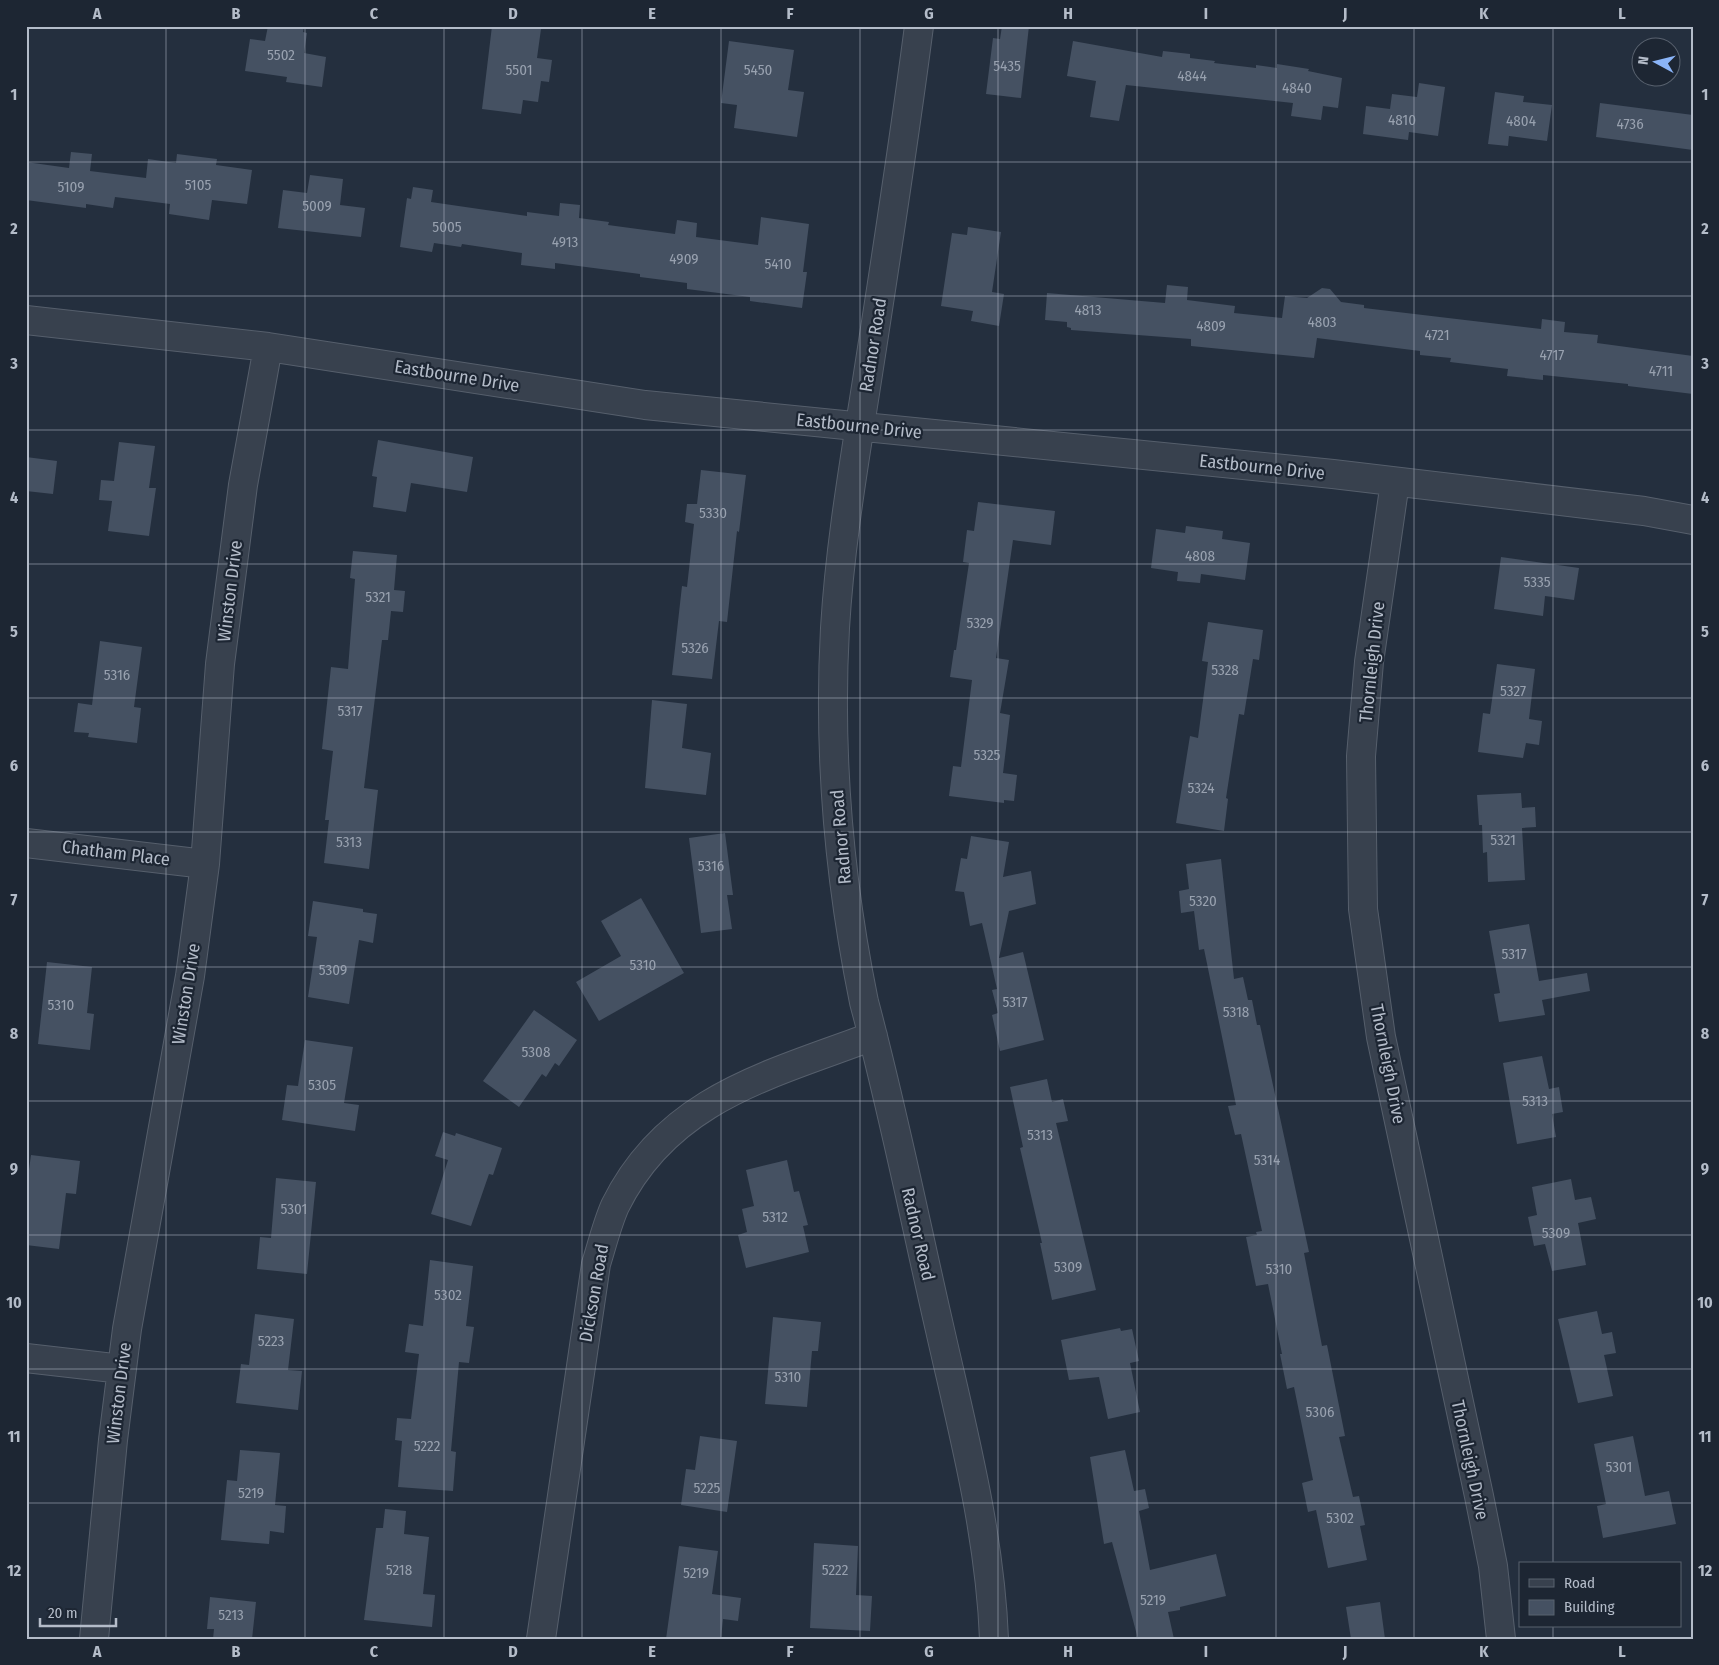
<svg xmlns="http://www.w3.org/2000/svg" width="1719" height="1665" font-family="'Fira Sans Condensed',sans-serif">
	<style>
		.building { fill: #455162 }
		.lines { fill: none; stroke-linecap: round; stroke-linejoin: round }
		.minor-casing { stroke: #565f6c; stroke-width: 30 }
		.minor { stroke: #38414e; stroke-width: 28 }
		.grid { fill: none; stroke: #b4bcc9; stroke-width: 1; stroke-opacity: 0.55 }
		.labels { text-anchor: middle; stroke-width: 4.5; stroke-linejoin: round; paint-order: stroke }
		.number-label { font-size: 15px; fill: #98a1af }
		.street-label { font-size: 18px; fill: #b4bcc9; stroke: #1d2633 }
		.neatline { fill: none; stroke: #b4bcc9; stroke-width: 2 }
		.grid-label { font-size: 16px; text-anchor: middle; font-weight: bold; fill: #b4bcc9 }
	</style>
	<rect width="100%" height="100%" fill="#242f3e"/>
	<path class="building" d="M 268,26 L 304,26 L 303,32 L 307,33 L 304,53 L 326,57 L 322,87 L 286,82 L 287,77 L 245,71 L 250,39 L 265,41 Z
		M 492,26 L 541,29 L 537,58 L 552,60 L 549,82 L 541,81 L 538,102 L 523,100 L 521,114 L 482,109 Z
		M 1002,26 L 1029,26 L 1021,98 L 986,94 L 993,38 L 1000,39 Z
		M 729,41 L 794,50 L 788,90 L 804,92 L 797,137 L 734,128 L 737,105 L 721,103 Z
		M 1073,41 L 1162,57 L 1163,51 L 1190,54 L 1190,58 L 1215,61 L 1214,63 L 1256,68 L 1256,65 L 1277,68 L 1277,64 L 1309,69 L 1308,71 L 1342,78 L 1338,108 L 1323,106 L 1321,120 L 1291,116 L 1293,103 L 1126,85 L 1119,121 L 1090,117 L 1096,81 L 1067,76 Z
		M 1419,83 L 1445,87 L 1438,136 L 1409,132 L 1408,140 L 1363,134 L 1366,106 L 1390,109 L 1392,94 L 1417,97 Z
		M 1495,92 L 1524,96 L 1523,102 L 1552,105 L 1547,141 L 1509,136 L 1508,146 L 1488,144 Z
		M 1600,103 L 1693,115 L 1693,150 L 1596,137 Z
		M 71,152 L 92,154 L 90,171 L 146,178 L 148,159 L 176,163 L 177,154 L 217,159 L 216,165 L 252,170 L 247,204 L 212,200 L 209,220 L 169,214 L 170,204 L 115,197 L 113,208 L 86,204 L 86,208 L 26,200 L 26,162 L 69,168 Z
		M 310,175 L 343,179 L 340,205 L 365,208 L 361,237 L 278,228 L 283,190 L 307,193 Z
		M 413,187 L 433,190 L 431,202 L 527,216 L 527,212 L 559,216 L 560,203 L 580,205 L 579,218 L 609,222 L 608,225 L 675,234 L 677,220 L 697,223 L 696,237 L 758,245 L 761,217 L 809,224 L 803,272 L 807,272 L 802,308 L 750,301 L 750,297 L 687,289 L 687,283 L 640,277 L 640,274 L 555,263 L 555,269 L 521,265 L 522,253 L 462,244 L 461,247 L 434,243 L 432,252 L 400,247 L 407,198 L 411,199 Z
		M 968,227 L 1001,232 L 992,292 L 1004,294 L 999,326 L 971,321 L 973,311 L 941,306 L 952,233 L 967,235 Z
		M 1167,285 L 1188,287 L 1187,300 L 1235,306 L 1234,313 L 1282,318 L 1285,296 L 1307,298 L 1322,288 L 1330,289 L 1341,302 L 1364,305 L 1364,308 L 1541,329 L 1542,319 L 1565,322 L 1564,332 L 1598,335 L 1597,343 L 1693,356 L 1693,394 L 1628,386 L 1628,384 L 1543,375 L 1543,380 L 1507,376 L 1508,369 L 1450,362 L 1451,358 L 1420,355 L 1420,351 L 1317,338 L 1314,358 L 1191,346 L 1191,339 L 1071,330 L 1071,328 L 1067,327 L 1067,322 L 1045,320 L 1047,293 L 1165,303 Z
		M 378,440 L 473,457 L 467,492 L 411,483 L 406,512 L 373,507 L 377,477 L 372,476 Z
		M 119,442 L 155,446 L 149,488 L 156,488 L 149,536 L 108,531 L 112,501 L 99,500 L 101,480 L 114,481 Z
		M 26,457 L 57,461 L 53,494 L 26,491 Z
		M 701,470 L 746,475 L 739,532 L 737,531 L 727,622 L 719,621 L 712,679 L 672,675 L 682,586 L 687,587 L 694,524 L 685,522 L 687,504 L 697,504 Z
		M 978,502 L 1055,511 L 1051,545 L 1013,540 L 996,658 L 1009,660 L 1000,713 L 1010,715 L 1003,773 L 1017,775 L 1014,801 L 1004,800 L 1004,803 L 949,796 L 953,766 L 961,767 L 972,680 L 950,677 L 954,650 L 956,650 L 969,563 L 963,562 L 967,530 L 974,531 Z
		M 1186,526 L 1223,531 L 1222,539 L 1250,543 L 1245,580 L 1201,574 L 1200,583 L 1177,581 L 1178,572 L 1151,568 L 1156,529 L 1185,533 Z
		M 353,551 L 397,555 L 394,590 L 405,591 L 403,612 L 391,611 L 388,640 L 382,640 L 364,788 L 378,790 L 369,869 L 324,863 L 329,820 L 325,820 L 333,751 L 322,749 L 331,667 L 348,669 L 355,579 L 350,578 Z
		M 1501,557 L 1579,568 L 1574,600 L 1545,596 L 1543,616 L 1494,609 Z
		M 1208,622 L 1263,630 L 1259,660 L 1253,659 L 1244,715 L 1239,714 L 1226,798 L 1228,799 L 1224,831 L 1176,823 L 1190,736 L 1198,738 L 1208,662 L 1202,661 Z
		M 100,641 L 142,647 L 134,707 L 141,708 L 137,743 L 88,737 L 89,733 L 74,732 L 78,703 L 92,705 Z
		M 1497,664 L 1535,669 L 1529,719 L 1542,721 L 1539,745 L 1526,743 L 1523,758 L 1478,752 L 1483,713 L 1490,714 Z
		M 652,700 L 687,704 L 682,748 L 711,753 L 706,795 L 645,788 Z
		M 1521,793 L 1522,808 L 1535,807 L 1536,827 L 1522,828 L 1525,880 L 1488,882 L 1487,852 L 1483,853 L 1482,825 L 1479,825 L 1477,795 Z
		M 725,833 L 733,895 L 727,895 L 732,929 L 701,933 L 689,838 Z
		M 971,836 L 1009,842 L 1003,877 L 1031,871 L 1036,904 L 1009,911 L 999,958 L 1023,952 L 1044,1040 L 1000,1051 L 992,1015 L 998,1013 L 992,990 L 997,989 L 982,923 L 970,926 L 964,892 L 955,891 L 961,858 L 967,859 Z
		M 1221,859 L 1234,979 L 1243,977 L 1248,1000 L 1252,1000 L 1257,1025 L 1260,1025 L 1309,1252 L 1304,1253 L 1322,1346 L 1327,1345 L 1345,1436 L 1339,1437 L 1353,1497 L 1359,1496 L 1365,1525 L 1360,1526 L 1367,1560 L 1328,1568 L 1316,1510 L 1308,1512 L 1302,1483 L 1313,1480 L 1294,1387 L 1287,1389 L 1280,1354 L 1282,1354 L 1268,1284 L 1256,1286 L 1246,1237 L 1257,1235 L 1256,1232 L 1262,1231 L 1241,1134 L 1235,1135 L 1228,1106 L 1236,1105 L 1204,949 L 1199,950 L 1194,911 L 1181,913 L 1179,891 L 1189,889 L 1186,864 Z
		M 641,898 L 684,973 L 599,1021 L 576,982 L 621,956 L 601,921 Z
		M 313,901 L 363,909 L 363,912 L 377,914 L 373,943 L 359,940 L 349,1004 L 308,997 L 317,937 L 308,936 Z
		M 1529,924 L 1539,981 L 1587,973 L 1590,991 L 1542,1000 L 1545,1015 L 1499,1022 L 1494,994 L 1500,993 L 1489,931 Z
		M 47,962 L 92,967 L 87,1013 L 94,1014 L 90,1050 L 38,1044 Z
		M 534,1010 L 577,1040 L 559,1066 L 555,1063 L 546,1077 L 542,1074 L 519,1107 L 483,1081 Z
		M 305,1040 L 353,1047 L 344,1103 L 359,1105 L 355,1131 L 282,1120 L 287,1085 L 298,1086 Z
		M 1542,1056 L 1549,1089 L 1559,1087 L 1563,1112 L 1552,1114 L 1556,1137 L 1517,1144 L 1503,1063 Z
		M 1047,1079 L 1052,1102 L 1063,1099 L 1068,1121 L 1056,1123 L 1096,1290 L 1052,1300 L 1040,1243 L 1042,1243 L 1020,1148 L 1023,1147 L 1010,1087 Z
		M 443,1132 L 455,1136 L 456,1133 L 502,1148 L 493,1175 L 489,1174 L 471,1226 L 431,1214 L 448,1160 L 435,1156 Z
		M 31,1155 L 80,1161 L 76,1194 L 66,1193 L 59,1249 L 26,1245 L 26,1192 Z
		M 787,1160 L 794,1192 L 799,1191 L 808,1225 L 803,1226 L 809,1252 L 746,1268 L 738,1235 L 747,1232 L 742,1209 L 754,1206 L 746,1170 Z
		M 276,1178 L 316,1182 L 307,1274 L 257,1269 L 260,1237 L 271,1238 Z
		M 1571,1179 L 1575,1200 L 1591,1197 L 1596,1219 L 1578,1223 L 1586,1265 L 1552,1271 L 1545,1244 L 1534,1246 L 1528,1217 L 1537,1215 L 1532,1187 Z
		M 430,1260 L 473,1266 L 466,1326 L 474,1327 L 469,1363 L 459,1362 L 451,1451 L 456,1452 L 453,1491 L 398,1487 L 402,1441 L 395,1440 L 397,1418 L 411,1419 L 419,1354 L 405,1352 L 409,1324 L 423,1326 Z
		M 1597,1311 L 1602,1334 L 1612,1332 L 1616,1353 L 1604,1355 L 1613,1396 L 1578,1403 L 1558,1319 Z
		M 255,1314 L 294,1319 L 288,1370 L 302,1371 L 298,1410 L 236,1403 L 241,1364 L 249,1365 Z
		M 773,1317 L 821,1322 L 818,1351 L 812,1351 L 807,1407 L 765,1404 Z
		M 1120,1328 L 1121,1331 L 1132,1329 L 1139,1361 L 1130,1363 L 1140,1412 L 1108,1419 L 1099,1377 L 1069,1380 L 1061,1340 Z
		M 700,1436 L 737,1441 L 727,1512 L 681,1505 L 686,1469 L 695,1470 Z
		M 1633,1436 L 1645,1496 L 1669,1491 L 1676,1524 L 1603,1538 L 1597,1506 L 1606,1504 L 1594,1444 Z
		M 240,1450 L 280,1453 L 275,1505 L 286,1506 L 284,1533 L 270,1531 L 269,1544 L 221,1540 L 227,1480 L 237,1481 Z
		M 1125,1450 L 1134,1491 L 1145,1489 L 1149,1508 L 1139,1511 L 1150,1570 L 1216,1554 L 1226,1596 L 1180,1607 L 1180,1610 L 1168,1612 L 1174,1639 L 1138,1639 L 1112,1542 L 1104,1544 L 1090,1457 Z
		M 385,1509 L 406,1511 L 404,1534 L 429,1537 L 423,1594 L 435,1595 L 432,1627 L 364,1620 L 376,1528 L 383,1528 Z
		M 814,1543 L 858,1546 L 856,1595 L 872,1596 L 870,1631 L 810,1628 Z
		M 679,1546 L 718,1551 L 712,1594 L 741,1598 L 738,1621 L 723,1619 L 721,1639 L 666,1639 Z
		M 210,1597 L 256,1602 L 252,1639 L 213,1639 L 214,1629 L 207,1629 Z
		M 1380,1602 L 1385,1639 L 1351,1639 L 1346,1607 Z"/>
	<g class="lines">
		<g class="minor-casing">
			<path id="minor" d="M 919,26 C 904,142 886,258 868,374 C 855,458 840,543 835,628 C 828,754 839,879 864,1002 C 893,1110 915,1221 940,1330 C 963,1432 990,1534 994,1639
				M 26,320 L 268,347 L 645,405 L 1333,474 L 1644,511 L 1693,520
				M 1395,482 L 1369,662 L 1361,756 L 1363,909 L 1381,1037 L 1479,1496 L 1493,1566 L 1501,1639
				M 26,843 L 205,864
				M 26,1358 L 122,1369
				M 94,1639 L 113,1440 L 127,1329 L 190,976 L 205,864 L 220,664 L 243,485 L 268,347
				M 541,1639 L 596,1264 C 602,1245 607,1224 615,1206 C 668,1098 770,1075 873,1036"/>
		</g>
		<use href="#minor" class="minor"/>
	</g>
	<path class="grid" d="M 166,26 L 166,1639M 305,26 L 305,1639M 444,26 L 444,1639M 582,26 L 582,1639M 721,26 L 721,1639M 860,26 L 860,1639M 998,26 L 998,1639M 1137,26 L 1137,1639M 1276,26 L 1276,1639M 1414,26 L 1414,1639M 1553,26 L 1553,1564M 26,162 L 1693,162M 26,296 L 1693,296M 26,430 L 1693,430M 26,564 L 1693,564M 26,698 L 1693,698M 26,832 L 1693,832M 26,967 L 1693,967M 26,1101 L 1693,1101M 26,1235 L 1693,1235M 26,1369 L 1693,1369M 26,1503 L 1693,1503M 1553,1626 L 1553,1639"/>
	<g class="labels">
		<g class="number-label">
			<text x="281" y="60">5502</text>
			<text x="1007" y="71">5435</text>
			<text x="519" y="75">5501</text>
			<text x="758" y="75">5450</text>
			<text x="1192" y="81">4844</text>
			<text x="1297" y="93">4840</text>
			<text x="1402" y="125">4810</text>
			<text x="1521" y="126">4804</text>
			<text x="1630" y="129">4736</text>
			<text x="198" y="190">5105</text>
			<text x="71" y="192">5109</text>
			<text x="317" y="211">5009</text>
			<text x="447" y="232">5005</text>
			<text x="565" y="247">4913</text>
			<text x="684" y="264">4909</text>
			<text x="778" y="269">5410</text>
			<text x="1088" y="315">4813</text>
			<text x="1322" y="327">4803</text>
			<text x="1211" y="331">4809</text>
			<text x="1437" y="340">4721</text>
			<text x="1552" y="360">4717</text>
			<text x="1661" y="376">4711</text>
			<text x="713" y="518">5330</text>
			<text x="1200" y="561">4808</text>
			<text x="1537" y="587">5335</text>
			<text x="378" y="602">5321</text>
			<text x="980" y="628">5329</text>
			<text x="695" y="653">5326</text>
			<text x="1225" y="675">5328</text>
			<text x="117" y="680">5316</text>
			<text x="1513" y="696">5327</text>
			<text x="350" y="716">5317</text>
			<text x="987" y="760">5325</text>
			<text x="1201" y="793">5324</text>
			<text x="1503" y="845">5321</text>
			<text x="349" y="847">5313</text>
			<text x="711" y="871">5316</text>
			<text x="1203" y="906">5320</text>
			<text x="1514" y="959">5317</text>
			<text x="643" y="970">5310</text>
			<text x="333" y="975">5309</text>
			<text x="1015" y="1007">5317</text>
			<text x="61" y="1010">5310</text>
			<text x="1236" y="1017">5318</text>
			<text x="536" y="1057">5308</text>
			<text x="322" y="1090">5305</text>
			<text x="1535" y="1106">5313</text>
			<text x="1040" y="1140">5313</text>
			<text x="1267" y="1165">5314</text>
			<text x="294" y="1214">5301</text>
			<text x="775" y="1222">5312</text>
			<text x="1556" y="1238">5309</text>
			<text x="1068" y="1272">5309</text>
			<text x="1279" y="1274">5310</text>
			<text x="448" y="1300">5302</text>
			<text x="271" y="1346">5223</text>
			<text x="788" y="1382">5310</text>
			<text x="1320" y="1417">5306</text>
			<text x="427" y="1451">5222</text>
			<text x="1619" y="1472">5301</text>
			<text x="707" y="1493">5225</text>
			<text x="251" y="1498">5219</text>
			<text x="1340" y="1523">5302</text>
			<text x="399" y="1575">5218</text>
			<text x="835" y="1575">5222</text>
			<text x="696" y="1578">5219</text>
			<text x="1153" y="1605">5219</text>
			<text x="231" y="1620">5213</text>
		</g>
		<g class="street-label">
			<text transform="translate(873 345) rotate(-81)" y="6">Radnor Road</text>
			<text transform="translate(457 376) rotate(9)" y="6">Eastbourne Drive</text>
			<text transform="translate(859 426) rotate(6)" y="6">Eastbourne Drive</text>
			<text transform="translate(1262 467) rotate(6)" y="6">Eastbourne Drive</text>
			<text transform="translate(230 591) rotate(-83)" y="6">Winston Drive</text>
			<text transform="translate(1372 662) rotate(-84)" y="6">Thornleigh Drive</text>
			<text transform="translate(841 837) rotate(-95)" y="6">Radnor Road</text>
			<text transform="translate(116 853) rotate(7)" y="6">Chatham Place</text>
			<text transform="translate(186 994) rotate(-81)" y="6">Winston Drive</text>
			<text transform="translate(1388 1064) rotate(79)" y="6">Thornleigh Drive</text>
			<text transform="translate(918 1234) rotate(77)" y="6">Radnor Road</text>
			<text transform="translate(594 1293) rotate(-80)" y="6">Dickson Road</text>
			<text transform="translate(119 1393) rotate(-83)" y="6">Winston Drive</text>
			<text transform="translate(1470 1460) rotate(78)" y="6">Thornleigh Drive</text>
		</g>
	</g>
	<rect width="1719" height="1665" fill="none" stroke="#1d2633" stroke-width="55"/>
	<rect x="1519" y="1562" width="162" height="65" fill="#1d2633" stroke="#59626f"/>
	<rect x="1529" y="1579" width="25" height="8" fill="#38414e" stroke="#59626f"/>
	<text x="1564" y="1588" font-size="15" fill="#b4bcc9">Road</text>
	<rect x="1529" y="1600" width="25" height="15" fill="#455162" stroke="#59626f"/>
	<text x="1564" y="1612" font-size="15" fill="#b4bcc9">Building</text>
	<g transform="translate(1656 62) rotate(277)"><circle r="24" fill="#1d2633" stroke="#59626f"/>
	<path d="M0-4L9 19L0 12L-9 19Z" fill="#8ab4f8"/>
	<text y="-8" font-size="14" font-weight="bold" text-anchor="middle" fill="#b4bcc9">N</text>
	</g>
	<path d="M40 1618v8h76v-8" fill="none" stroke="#b4bcc9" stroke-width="2.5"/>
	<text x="48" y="1618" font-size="15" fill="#b4bcc9" stroke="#1d2633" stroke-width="4" paint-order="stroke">20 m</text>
	<rect x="28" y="28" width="1664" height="1610" class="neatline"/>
	<g class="grid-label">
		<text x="97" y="19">A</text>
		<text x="236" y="19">B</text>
		<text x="374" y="19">C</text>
		<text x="513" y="19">D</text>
		<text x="652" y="19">E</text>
		<text x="790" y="19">F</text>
		<text x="929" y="19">G</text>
		<text x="1068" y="19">H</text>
		<text x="1206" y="19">I</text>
		<text x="1345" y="19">J</text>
		<text x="1484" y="19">K</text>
		<text x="1622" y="19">L</text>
		<text x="14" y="100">1</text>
		<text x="1705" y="100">1</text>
		<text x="14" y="234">2</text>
		<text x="1705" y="234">2</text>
		<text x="14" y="369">3</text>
		<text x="1705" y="369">3</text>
		<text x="14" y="503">4</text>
		<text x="1705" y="503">4</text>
		<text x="14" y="637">5</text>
		<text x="1705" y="637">5</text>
		<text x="14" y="771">6</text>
		<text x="1705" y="771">6</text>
		<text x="14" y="905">7</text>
		<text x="1705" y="905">7</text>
		<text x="14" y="1039">8</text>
		<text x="1705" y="1039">8</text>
		<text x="14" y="1174">9</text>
		<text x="1705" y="1174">9</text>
		<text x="14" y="1308">10</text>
		<text x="1705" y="1308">10</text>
		<text x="14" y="1442">11</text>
		<text x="1705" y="1442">11</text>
		<text x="14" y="1576">12</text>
		<text x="1705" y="1576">12</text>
		<text x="97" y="1657">A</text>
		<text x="236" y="1657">B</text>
		<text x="374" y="1657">C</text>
		<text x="513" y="1657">D</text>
		<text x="652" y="1657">E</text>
		<text x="790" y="1657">F</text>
		<text x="929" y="1657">G</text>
		<text x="1068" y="1657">H</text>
		<text x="1206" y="1657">I</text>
		<text x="1345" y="1657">J</text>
		<text x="1484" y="1657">K</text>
		<text x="1622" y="1657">L</text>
	</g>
</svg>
